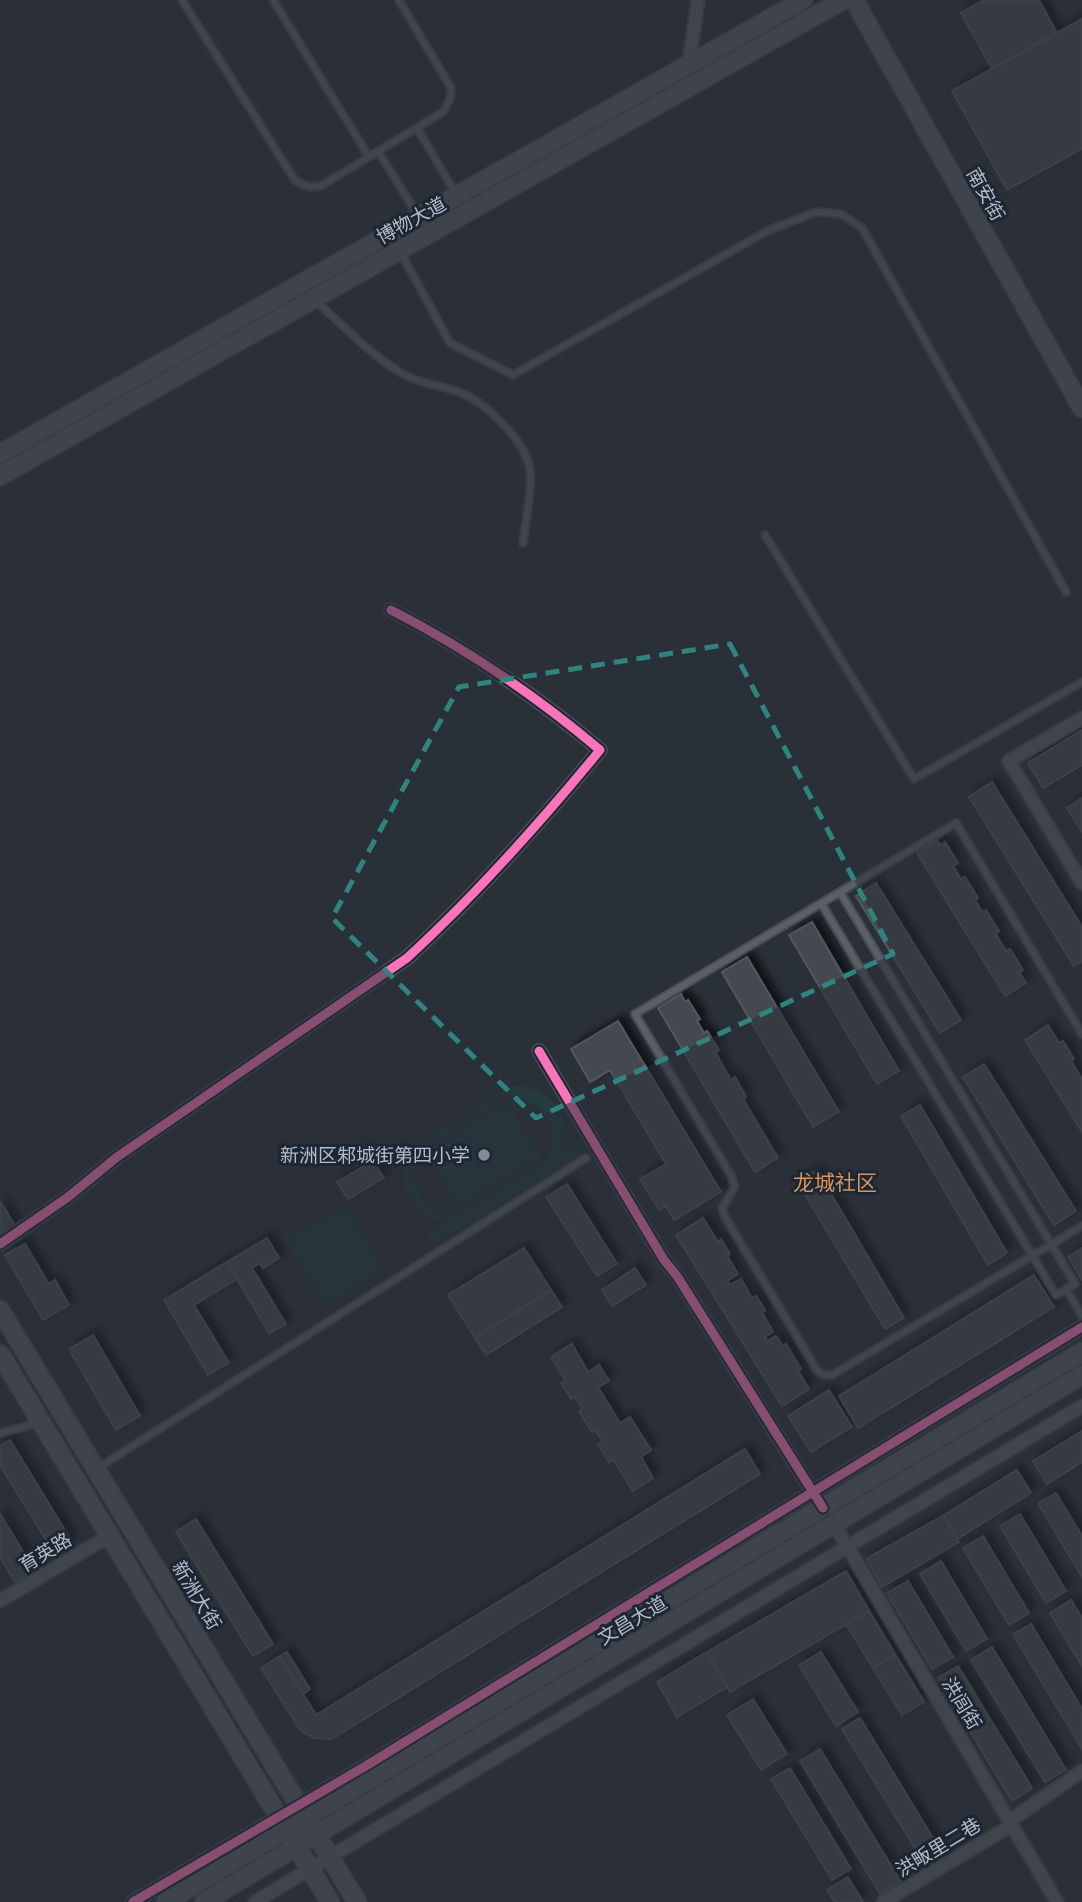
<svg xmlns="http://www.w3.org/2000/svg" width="1082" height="1902" font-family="Commissioner,'Noto Sans SC',sans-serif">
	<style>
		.green { fill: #273a3e; fill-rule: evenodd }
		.building { fill: #444950; stroke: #52575f; stroke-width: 2; filter: url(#shadow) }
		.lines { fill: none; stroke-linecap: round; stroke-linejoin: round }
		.service-casing { stroke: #484c53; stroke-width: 10 }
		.minor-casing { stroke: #484c53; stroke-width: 16 }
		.secondary-casing { stroke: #484c53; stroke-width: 21 }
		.service { stroke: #5a5e66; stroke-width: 6 }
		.minor { stroke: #5a5e66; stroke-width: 12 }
		.secondary { stroke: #595d64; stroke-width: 18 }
		.cycleway-casing { stroke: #1d2633; stroke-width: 13 }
		.cycleway { stroke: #fb73b8; stroke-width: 9 }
		.marked { fill: none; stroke: #308480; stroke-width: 5; stroke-dasharray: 14 9; stroke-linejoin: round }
		.poi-dot { fill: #848b96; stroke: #1d2633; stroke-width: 2.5 }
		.labels { text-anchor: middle; stroke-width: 6; stroke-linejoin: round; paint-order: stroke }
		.street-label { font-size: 19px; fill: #b4bcc9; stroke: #1d2633 }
		.poi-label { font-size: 19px; fill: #b4bcc9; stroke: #1d2633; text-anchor: end }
		.neighbourhood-label { font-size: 21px; fill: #d59563; stroke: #1d2633 }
	</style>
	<defs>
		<filter id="shadow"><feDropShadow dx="6" dy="-6" stdDeviation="3.5" flood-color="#0009"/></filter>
	</defs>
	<rect width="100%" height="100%" fill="#2a3038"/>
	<path class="green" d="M 519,1086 C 553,1090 573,1116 565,1149 L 579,1141 L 586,1152 L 434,1245 L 427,1234 L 445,1223 C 409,1214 392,1181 410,1148 L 510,1087 ZM 508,1098 C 543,1097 563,1130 546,1160 L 457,1214 C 423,1214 405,1183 419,1152 Z
		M 507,1101 L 541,1157 L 459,1207 L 425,1151 Z
		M 346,1205 L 384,1270 L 325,1306 L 286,1240 Z"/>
	<path class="building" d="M 984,0 L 1039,0 L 1057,33 L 992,69 L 961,13 Z
		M 1082,19 L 1082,149 L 1007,190 L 952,91 Z
		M 1082,730 L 1082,765 L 1043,788 L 1028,763 Z
		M 992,782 L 1082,927 L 1082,961 L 1074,966 L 969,797 Z
		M 1082,798 L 1082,832 L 1067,808 Z
		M 937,840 L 940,845 L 945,842 L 958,863 L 953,866 L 961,879 L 965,877 L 978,898 L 975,900 L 982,912 L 986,910 L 999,931 L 995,933 L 1006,951 L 1010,949 L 1023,970 L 1019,972 L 1026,983 L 1005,996 L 917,853 Z
		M 876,883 L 961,1020 L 940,1033 L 856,896 Z
		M 812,922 L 899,1071 L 877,1084 L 789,935 Z
		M 747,957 L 839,1112 L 813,1127 L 722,972 Z
		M 681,994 L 685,1002 L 688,1000 L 700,1019 L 697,1021 L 704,1033 L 707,1031 L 719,1050 L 715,1052 L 731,1080 L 735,1077 L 746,1097 L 743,1099 L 778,1158 L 755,1172 L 658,1008 Z
		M 618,1021 L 721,1192 L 674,1220 L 666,1206 L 659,1210 L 640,1179 L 666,1164 L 610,1070 L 590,1082 L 571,1049 Z
		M 1048,1025 L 1059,1043 L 1063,1041 L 1074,1059 L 1071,1061 L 1082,1079 L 1082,1132 L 1025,1040 Z
		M 984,1064 L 1076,1211 L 1054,1225 L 963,1077 Z
		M 920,1105 L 1007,1253 L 988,1265 L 901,1116 Z
		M 373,1161 L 384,1178 L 348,1199 L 337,1182 Z
		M 817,1170 L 904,1318 L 885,1329 L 797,1181 Z
		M 567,1184 L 617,1264 L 597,1276 L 546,1197 Z
		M 0,1201 L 15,1226 L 0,1234 Z
		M 703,1218 L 718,1242 L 721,1239 L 730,1254 L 727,1256 L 738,1274 L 727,1281 L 730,1285 L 741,1279 L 752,1298 L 756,1296 L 765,1310 L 762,1313 L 773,1332 L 765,1337 L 767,1341 L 776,1336 L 783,1346 L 786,1344 L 801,1369 L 798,1371 L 809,1389 L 782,1406 L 676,1235 Z
		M 267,1238 L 279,1258 L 263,1268 L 260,1263 L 252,1268 L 286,1324 L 269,1333 L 227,1262 Z
		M 25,1244 L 49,1284 L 55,1280 L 69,1305 L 43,1320 L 5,1255 Z
		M 524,1248 L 551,1290 L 475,1338 L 448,1295 Z
		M 1082,1248 L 1082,1280 L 1068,1257 Z
		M 227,1262 L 237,1279 L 194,1305 L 229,1363 L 208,1375 L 164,1300 Z
		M 635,1268 L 646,1285 L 612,1306 L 602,1290 Z
		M 1034,1275 L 1054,1307 L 858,1428 L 839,1396 Z
		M 551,1290 L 562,1307 L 486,1355 L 475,1338 Z
		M 93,1335 L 140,1416 L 116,1430 L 69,1349 Z
		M 572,1344 L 588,1372 L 599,1365 L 609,1381 L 598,1387 L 620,1423 L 630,1417 L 651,1450 L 641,1457 L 653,1478 L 633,1491 L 613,1459 L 609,1462 L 598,1444 L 603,1442 L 595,1430 L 592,1432 L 579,1411 L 582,1409 L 575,1397 L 571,1399 L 561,1383 L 565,1380 L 551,1357 Z
		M 829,1390 L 852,1427 L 811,1452 L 788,1416 Z
		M 1082,1431 L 1082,1462 L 1047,1484 L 1033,1461 Z
		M 10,1440 L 72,1542 L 54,1553 L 0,1465 L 0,1446 Z
		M 745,1449 L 760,1474 L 332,1739 L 314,1738 L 300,1730 L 261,1668 L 280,1656 L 316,1715 Z
		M 1017,1470 L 1031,1493 L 957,1539 L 944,1515 Z
		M 1056,1493 L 1082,1536 L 1082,1577 L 1038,1503 Z
		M 0,1514 L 35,1571 L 15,1582 L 0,1557 Z
		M 1020,1514 L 1066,1591 L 1046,1603 L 1000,1526 Z
		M 944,1515 L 959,1542 L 882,1587 L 866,1559 Z
		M 196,1519 L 273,1644 L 253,1656 L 176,1532 Z
		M 983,1536 L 1029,1613 L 1009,1625 L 963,1548 Z
		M 941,1561 L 987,1639 L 966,1651 L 920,1574 Z
		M 846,1571 L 869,1611 L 730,1692 L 707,1652 Z
		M 908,1581 L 953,1657 L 932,1669 L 887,1593 Z
		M 1071,1600 L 1082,1618 L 1082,1666 L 1050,1613 Z
		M 869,1611 L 895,1654 L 873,1668 L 846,1624 Z
		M 1031,1624 L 1082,1709 L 1082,1749 L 1013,1634 Z
		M 992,1647 L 1066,1770 L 1045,1782 L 971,1660 Z
		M 287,1652 L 310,1689 L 303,1694 L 280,1656 Z
		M 707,1652 L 727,1687 L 677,1717 L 657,1682 Z
		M 821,1652 L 858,1712 L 836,1726 L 799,1665 Z
		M 895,1654 L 924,1702 L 902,1715 L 873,1668 Z
		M 958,1666 L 1032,1788 L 1012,1801 L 938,1678 Z
		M 753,1699 L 787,1754 L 761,1770 L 727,1715 Z
		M 860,1718 L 945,1858 L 927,1868 L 842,1729 Z
		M 820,1749 L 901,1882 L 880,1894 L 800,1761 Z
		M 790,1768 L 851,1869 L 832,1880 L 771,1779 Z
		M 848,1877 L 863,1902 L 835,1902 L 827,1890 Z"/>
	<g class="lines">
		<g class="service-casing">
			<path id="service" d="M 182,0 L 294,179 C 303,186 310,188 321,186 L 443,112 L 450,99 L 451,88 L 399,0
				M 273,0 L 369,157
				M 417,128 L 456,194
				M 378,151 L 418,216
				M 401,253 L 450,343 L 513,375 L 767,231 L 816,212 L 841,214 L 862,228 L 1066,592
				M 316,301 C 343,326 371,355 403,374 C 420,384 441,385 459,392 C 485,402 525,440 530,469 C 533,487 525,524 523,543
				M 765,535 L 914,779 L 1082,682
				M 821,903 L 1056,1295 L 1075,1284 L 840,892
				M 1082,1034 L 956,823 L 635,1014 L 731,1175 L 735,1187 L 722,1208 L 725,1217 L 817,1370 L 823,1375 L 832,1375 L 1082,1226
				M 1066,1289 L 1082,1316
				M 0,1433 L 39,1423
				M 98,1468 L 586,1158"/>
		</g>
		<g class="minor-casing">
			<path id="minor" d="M 689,64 L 698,0
				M 1082,718 L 1009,761 L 1082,883
				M 539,1051 L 664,1260 L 677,1276 L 817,1499
				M 0,1244 L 68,1197 L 117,1157 L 407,958 C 477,894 540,823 600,750 C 535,695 467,649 391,610
				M 834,1524 L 1057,1902
				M 0,1601 L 109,1536
				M 1010,1821 L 1082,1771
				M 133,1902 L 364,1767 L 1082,1327
				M 255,1902 L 1082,1406
				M 883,1902 L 1012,1825"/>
		</g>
		<g class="secondary-casing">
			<path id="secondary" d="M 854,0 L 1082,408
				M 0,454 L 803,0
				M 0,476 L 843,0
				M 0,1310 L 357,1902
				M 0,1354 L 330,1902
				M 166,1902 L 1082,1352
				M 204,1902 L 1082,1375"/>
		</g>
		<use href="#service" class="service"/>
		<use href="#minor" class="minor"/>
		<use href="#secondary" class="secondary"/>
		<g class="cycleway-casing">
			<path id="cycleway" d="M 539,1051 L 664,1260 L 677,1276 L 823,1508
				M 0,1244 L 68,1197 L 117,1157 L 407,958 C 477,894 540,823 600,750 C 535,695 467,649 391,610
				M 133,1902 L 364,1767 L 1082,1327"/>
		</g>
		<use href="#cycleway" class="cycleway"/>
	</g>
	<path d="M0 0H1082V1902H0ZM 730,644 L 893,954 L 536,1118 L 332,918 L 459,687 Z" fill="#2a3038" fill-opacity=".55" fill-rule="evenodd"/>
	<path class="marked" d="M 730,644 L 893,954 L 536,1118 L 332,918 L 459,687 Z"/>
	<circle class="poi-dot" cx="484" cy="1155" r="7"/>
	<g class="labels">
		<g class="street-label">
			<text transform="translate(986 194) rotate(61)" y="7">南安街</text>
			<text transform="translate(411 220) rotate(-29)" y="7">博物大道</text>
			<text transform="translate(45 1552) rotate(-31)" y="7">育英路</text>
			<text transform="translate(197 1595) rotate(59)" y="7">新洲大街</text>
			<text transform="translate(632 1620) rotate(-31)" y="7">文昌大道</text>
			<text transform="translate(962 1703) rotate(59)" y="7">洪闾街</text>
			<text transform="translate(938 1847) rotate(-31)" y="7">洪畈里二巷</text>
		</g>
		<g class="poi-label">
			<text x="470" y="1162">新洲区邾城街第四小学</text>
		</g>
		<g class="neighbourhood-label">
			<text x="835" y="1190">龙城社区</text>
		</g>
	</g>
</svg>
